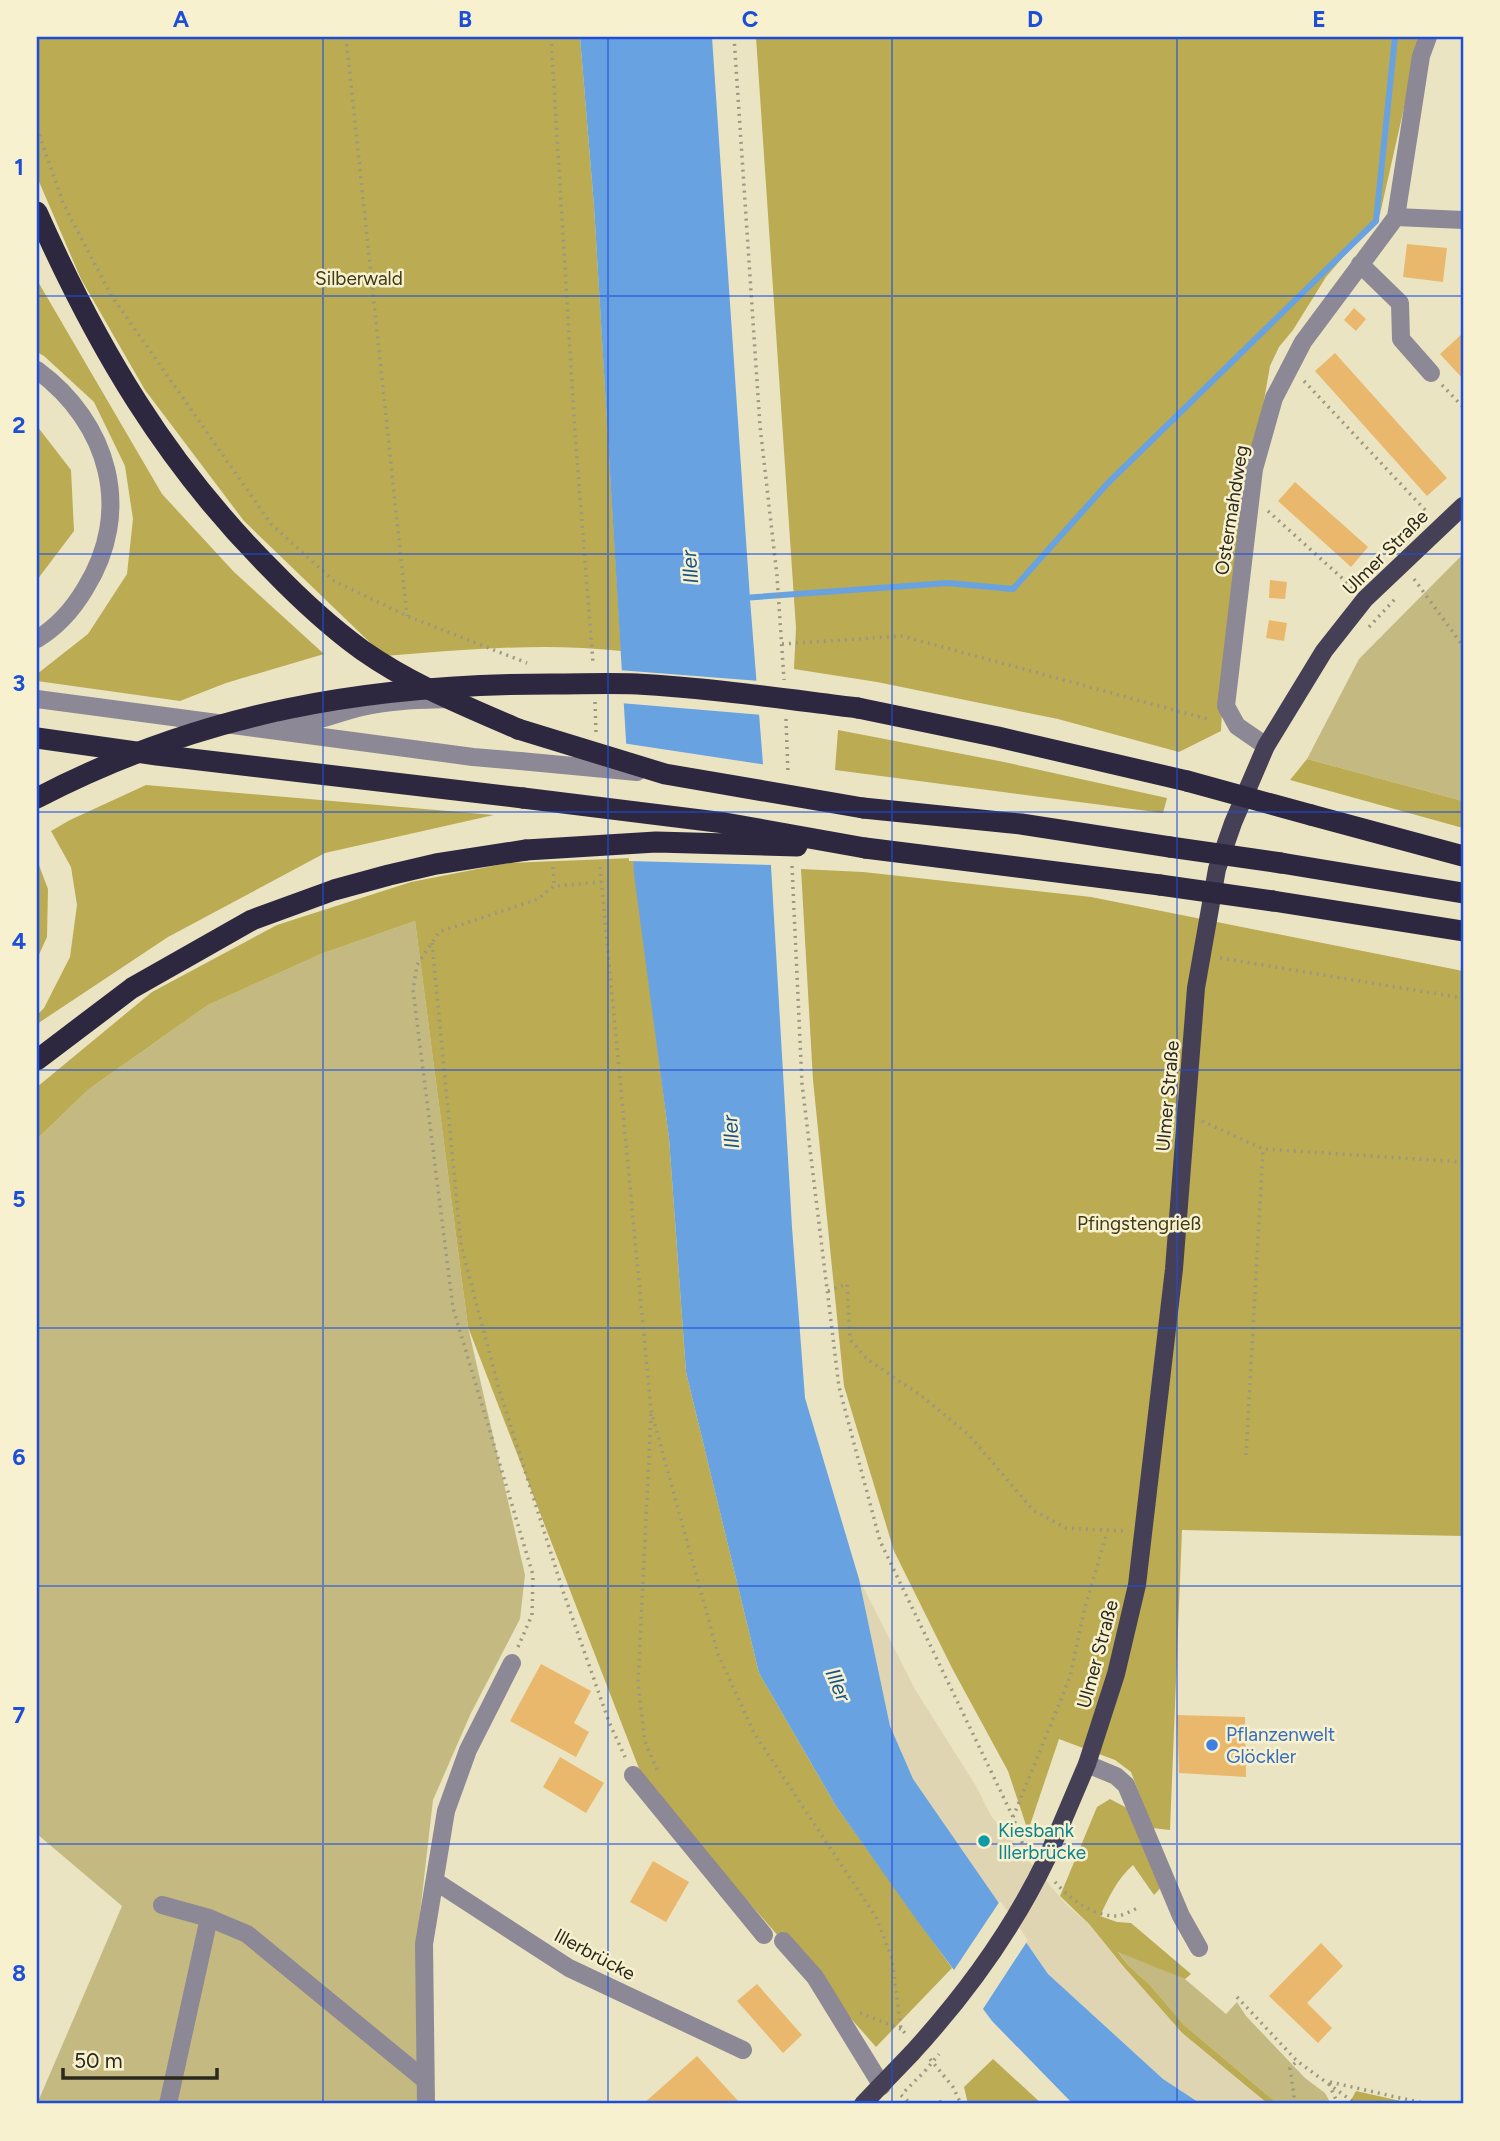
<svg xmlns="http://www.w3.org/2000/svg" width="1500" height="2141" font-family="Figtree,sans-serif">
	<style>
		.green { fill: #c4ba81 }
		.forest { fill: #bbab53 }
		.sand { fill: #dfd5b2 }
		.water { fill: #69a2e0 }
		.pier { fill: #eae4c3 }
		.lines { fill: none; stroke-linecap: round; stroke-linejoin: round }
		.stream { stroke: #69a2e0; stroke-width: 6 }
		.building { fill: #e9b86c }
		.path { stroke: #9c987f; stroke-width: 3.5; stroke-dasharray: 2 5; stroke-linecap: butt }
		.minor { stroke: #8c8896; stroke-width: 18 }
		.major { stroke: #464056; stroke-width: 18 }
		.highway { stroke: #2e2740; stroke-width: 21 }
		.path-bridge { stroke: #9c987f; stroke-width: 3.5; stroke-dasharray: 2 5; stroke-linecap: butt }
		.minor-bridge { stroke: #8c8896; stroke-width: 18 }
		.major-bridge { stroke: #464056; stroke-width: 18 }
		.highway-bridge { stroke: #2e2740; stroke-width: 21 }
		.grid { fill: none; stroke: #1d4ed8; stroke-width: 2; stroke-opacity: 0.55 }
		.shop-dot { fill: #3f7fe0; stroke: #f7f1d0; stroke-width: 2.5 }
		.culture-dot { fill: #0f9aa8; stroke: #f7f1d0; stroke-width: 2.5 }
		.labels { text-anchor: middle; stroke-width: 5; stroke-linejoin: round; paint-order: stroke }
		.park-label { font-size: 19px; fill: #413a14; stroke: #f7f1d0 }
		.street-label { font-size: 19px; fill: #2b291c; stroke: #f7f1d0 }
		.shop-label { font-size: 19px; fill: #366cbe; stroke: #f7f1d0; text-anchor: start }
		.culture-label { font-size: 19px; fill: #0d838f; stroke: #f7f1d0; text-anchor: start }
		.water-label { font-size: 21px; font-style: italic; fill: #17528c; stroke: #f7f1d0 }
		.neatline { fill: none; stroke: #1d4ed8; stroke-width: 2.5 }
		.grid-label { font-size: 23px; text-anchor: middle; font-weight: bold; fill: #1d4ed8 }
	</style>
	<rect width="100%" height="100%" fill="#eae4c3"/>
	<path class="green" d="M 1463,554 L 1463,801 L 1307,759 L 1359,659 Z
		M 415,921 L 468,1327 L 525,1575 L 520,1619 L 471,1713 L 433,1800 L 417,1940 L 420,2104 L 37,2104 L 122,1906 L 37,1834 L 37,1139 L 89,1089 L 208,1005 L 321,954 Z
		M 1117,1950 L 1185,1979 L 1226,2014 L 1237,2002 L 1246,2016 L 1305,2078 L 1325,2093 L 1331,2104 L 1278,2104 L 1184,2025 L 1150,1985 L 1128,1965 Z"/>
	<path class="forest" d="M 37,37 L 580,37 L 594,206 L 621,651 C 542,642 463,650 384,656 L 244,521 L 145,390 L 81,279 L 37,177 Z
		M 756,37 L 1420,37 L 1380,214 L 1326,277 L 1293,330 L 1279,347 L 1270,366 L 1246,503 L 1223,691 L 1221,731 L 1179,752 L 1058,719 L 877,682 L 794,669 L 796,628 Z
		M 37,280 L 162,494 L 234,572 L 324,654 L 226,683 L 180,701 L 37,681 L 37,674 L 88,634 L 127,574 L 133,519 L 125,466 L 94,402 L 44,356 L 37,352 Z
		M 37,426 L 71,470 L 74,531 L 37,580 Z
		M 838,730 L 1004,762 L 1167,798 L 1163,813 L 835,770 Z
		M 1307,759 L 1463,801 L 1463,828 L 1290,780 Z
		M 146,785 L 494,815 L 325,853 L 168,937 L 37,1024 L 37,1015 L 44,1008 L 70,957 L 77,905 L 71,867 L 51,831 L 70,820 Z
		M 633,858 L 669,1138 L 686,1372 L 759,1673 L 836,1806 L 952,1968 L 876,2047 L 685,1830 L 640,1771 L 468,1327 L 415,921 L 321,954 L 208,1005 L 89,1089 L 37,1139 L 37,1087 L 152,992 L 277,925 L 411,882 L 508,863 Z
		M 37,860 L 48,889 L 47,937 L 37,959 Z
		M 801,869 L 863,872 L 1091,897 L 1463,971 L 1463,1536 L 1182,1530 L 1170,1830 L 1152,1828 L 1131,1772 L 1115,1760 L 1059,1739 L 1028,1831 L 1008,1771 L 952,1668 L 894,1551 L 844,1386 L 813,1080 Z
		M 1110,1799 L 1127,1808 L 1165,1883 L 1154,1895 L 1133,1865 C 1117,1879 1109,1897 1100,1916 L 1117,1922 L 1131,1923 L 1191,1974 L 1185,1979 L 1118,1952 L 1128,1965 L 1150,1985 L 1184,2025 L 1278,2104 L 1268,2104 L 1182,2033 L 1122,1965 L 1089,1924 L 1060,1896 L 1097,1807 Z
		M 993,2059 L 1042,2104 L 968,2104 L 964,2087 Z
		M 1356,2091 L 1414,2104 L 1349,2104 Z"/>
	<path class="sand" d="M 859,1579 L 916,1691 L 976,1786 L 991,1816 L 1065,1903 L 1089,1924 L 1122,1965 L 1182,2033 L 1268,2104 L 1201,2104 L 1163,2079 L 1048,1974 L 912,1779 L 890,1726 Z"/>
	<path class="water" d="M 580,37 L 712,37 L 750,599 L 771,866 L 792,1227 L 805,1398 L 859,1579 L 890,1726 L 913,1779 L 1048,1974 L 1163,2079 L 1201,2104 L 1073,2104 L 992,2021 L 916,1919 L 836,1806 L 759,1673 L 686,1372 L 669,1138 L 634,874 L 594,206 Z"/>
	<path class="pier" d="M 618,670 L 760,681 L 763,715 L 620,703 Z
		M 622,743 L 767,765 L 775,865 L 629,861 Z
		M 1000,1901 L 1028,1940 L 981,2012 L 952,1973 Z"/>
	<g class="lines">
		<path class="stream" d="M 742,598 L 948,583 L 1013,589 L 1107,484 L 1376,221 L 1395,37"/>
	</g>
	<path class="building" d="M 1407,244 L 1447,248 L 1443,282 L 1403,277 Z
		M 1354,308 L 1366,319 L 1356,331 L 1344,320 Z
		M 1463,333 L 1463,379 L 1440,354 Z
		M 1335,353 L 1447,478 L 1427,496 L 1315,371 Z
		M 1295,482 L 1368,547 L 1351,567 L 1278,501 Z
		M 1270,580 L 1287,582 L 1285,599 L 1269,598 Z
		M 1269,620 L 1287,623 L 1284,641 L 1266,638 Z
		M 541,1664 L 591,1691 L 574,1723 L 589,1732 L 576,1757 L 510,1721 Z
		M 1177,1715 L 1245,1717 L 1246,1777 L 1179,1773 Z
		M 560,1757 L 604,1783 L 586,1813 L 543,1787 Z
		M 653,1861 L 689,1882 L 666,1922 L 630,1902 Z
		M 1321,1943 L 1343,1966 L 1307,2003 L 1332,2028 L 1318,2043 L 1269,1996 Z
		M 757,1984 L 802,2035 L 783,2053 L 737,2001 Z
		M 697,2056 L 741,2104 L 643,2104 Z"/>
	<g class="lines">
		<path class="path" d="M 346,37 L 407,616
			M 551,37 L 575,433 L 593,663
			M 734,37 L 760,426 L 777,576 L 784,680
			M 37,128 L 63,203 L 111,295 L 271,524 L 334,581 L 407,616 L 527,663
			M 1304,381 L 1428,513
			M 1442,385 L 1463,407
			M 1268,511 L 1353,588
			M 1414,579 L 1463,646
			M 1369,627 L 1395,599
			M 782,644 L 902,636 L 1211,720
			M 595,702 L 596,733
			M 786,719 L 788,774
			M 792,866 L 802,1084 L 839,1387 L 880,1541 L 1013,1817 L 1023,1845 L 1029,1852
			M 553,867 L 554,886
			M 600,867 L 651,1410 L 718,1654 L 754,1733 L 876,1917 L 892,1959 L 901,2029 L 905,2033
			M 432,943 L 461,1245 L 499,1389 L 563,1591 L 609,1722 L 625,1757
			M 1220,958 L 1463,998
			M 1202,1121 L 1263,1149 L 1463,1162
			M 828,1291 L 847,1284 L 850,1339 L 867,1359 L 923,1397 L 969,1435 L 1033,1510 L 1066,1528 L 1124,1531
			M 651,1414 L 638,1683 L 645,1742 L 659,1774
			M 1246,1455 L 1263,1149
			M 518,1647 L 532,1615 L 533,1575 L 453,1308 L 413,990 L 417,965 L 439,932 L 538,899 L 554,886 L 601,882
			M 1013,1817 L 1070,1677 L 1084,1611 L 1107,1532
			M 1055,1882 C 1070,1899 1092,1916 1117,1916 C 1123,1916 1132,1910 1138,1908
			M 1237,1997 L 1297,2061 L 1356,2104
			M 860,2013 L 901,2029
			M 930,2059 L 953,2087 L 961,2104
			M 1330,2082 L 1427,2104
			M 1329,2084 L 1338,2104
			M 905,2091 L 925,2071
			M 901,2095 L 911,2104
			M 933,2104 L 943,2101 L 949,2104
			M 1291,2104 L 1294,2096 L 1290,2068 L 1297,2061"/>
		<path class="minor" d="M 1396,217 L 1463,220
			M 1360,264 L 1400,303 L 1401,339 L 1431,373
			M 37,370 C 109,423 134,511 85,589 C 73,609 57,627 37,639
			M 37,699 L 473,757 L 520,761
			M 286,726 C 313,724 336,713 362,707 C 391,700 421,700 451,699
			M 1266,746 L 1237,726 L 1226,706 L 1254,469 L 1274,398 L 1303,342 L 1396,217 L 1421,56 L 1428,37
			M 1087,1764 L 1116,1776 L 1126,1785 L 1181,1916 L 1199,1948
			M 633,1775 L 764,1935
			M 435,1881 L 569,1968 L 743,2050
			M 162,1905 L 209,1918 L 247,1934 L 425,2080
			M 783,1941 L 815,1977 L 882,2086
			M 168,2104 L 209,1918
			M 426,2104 L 424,1944 L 446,1811 L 468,1750 L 512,1663"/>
		<path class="major" d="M 1047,1858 L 1087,1764 L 1116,1674 L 1137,1585 L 1174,1269 L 1196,988 L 1217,869 L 1233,823 L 1266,746 L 1324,651 L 1365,599 L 1463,506
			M 863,2104 L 912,2053"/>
		<path class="highway" d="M 37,212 C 97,347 165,463 271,569 C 299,598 329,626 362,650 C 410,684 465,706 518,729
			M 858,708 L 998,737 L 1187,781
			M 37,738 L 157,755 L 523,798
			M 863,808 L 1021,824 L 1170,847
			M 1311,815 L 1463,856
			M 865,848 L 1160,885
			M 1281,863 L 1463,893
			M 1273,901 L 1463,931
			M 37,1060 L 132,988 L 252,920 L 334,890 L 389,875 L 436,864 L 526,850"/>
		<path class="path-bridge" d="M 925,2071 L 939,2054"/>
		<path class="minor-bridge" d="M 520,761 L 637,772"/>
		<path class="major-bridge" d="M 912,2053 C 966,1994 1012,1931 1047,1858"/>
		<path class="highway-bridge" d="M 518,729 L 665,774 L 863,808
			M 1187,781 L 1311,815
			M 37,798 C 202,712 368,684 553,684 C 581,684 609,683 637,684 C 711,688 785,699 858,708
			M 523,798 L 725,823 L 865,848
			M 1170,847 L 1281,863
			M 526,850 L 656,842 L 797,846
			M 1160,885 L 1273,901"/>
	</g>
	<path class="grid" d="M 323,37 L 323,2104M 608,37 L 608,2104M 892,37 L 892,2104M 1177,37 L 1177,2104M 37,296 L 1463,296M 37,554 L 1463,554M 37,812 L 1463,812M 37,1070 L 1463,1070M 37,1328 L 1463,1328M 37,1586 L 1463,1586M 37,1844 L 1463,1844"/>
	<circle class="shop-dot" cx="1212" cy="1745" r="7"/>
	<circle class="culture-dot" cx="984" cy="1841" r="7"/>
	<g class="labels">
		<g class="park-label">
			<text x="359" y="285">Silberwald</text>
			<text x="1139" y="1230">Pfingstengrieß</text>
		</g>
		<g class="street-label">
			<text transform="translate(1231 510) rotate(-81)" y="7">Ostermahdweg</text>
			<text transform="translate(1385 552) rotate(-45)" y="7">Ulmer Straße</text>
			<text transform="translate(1167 1096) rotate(-85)" y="7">Ulmer Straße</text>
			<text transform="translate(1097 1654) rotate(-75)" y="7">Ulmer Straße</text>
			<text transform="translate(595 1954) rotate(28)" y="7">Illerbrücke</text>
		</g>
		<g class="shop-label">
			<text x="1226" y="1741">Pflanzenwelt<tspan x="1226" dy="22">Glöckler</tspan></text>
		</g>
		<g class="culture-label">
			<text x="998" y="1837">Kiesbank<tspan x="998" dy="22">Illerbrücke</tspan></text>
		</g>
		<g class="water-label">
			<text transform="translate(690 567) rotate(-94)" y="7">Iller</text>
			<text transform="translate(731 1132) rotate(-94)" y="7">Iller</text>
			<text transform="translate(838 1685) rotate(67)" y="7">Iller</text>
		</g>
	</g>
	<rect width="1500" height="2141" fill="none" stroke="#f7f1d0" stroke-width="77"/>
	<path d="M63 2068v10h154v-10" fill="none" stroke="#2b291c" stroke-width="3.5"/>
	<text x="74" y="2068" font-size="21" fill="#2b291c" stroke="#f7f1d0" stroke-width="5" paint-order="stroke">50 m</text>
	<rect x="38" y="38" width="1424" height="2064" class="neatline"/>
	<g class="grid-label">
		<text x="181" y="27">A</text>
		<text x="465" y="27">B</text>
		<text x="750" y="27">C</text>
		<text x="1035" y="27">D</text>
		<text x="1319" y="27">E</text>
		<text x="19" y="175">1</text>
		<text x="19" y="433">2</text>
		<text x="19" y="691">3</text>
		<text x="19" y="949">4</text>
		<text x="19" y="1207">5</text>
		<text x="19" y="1465">6</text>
		<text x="19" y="1723">7</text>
		<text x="19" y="1981">8</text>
	</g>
</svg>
